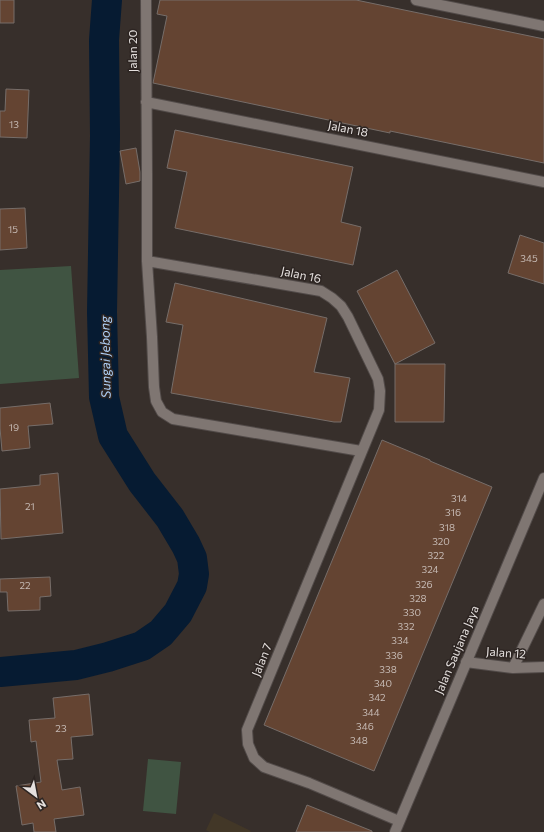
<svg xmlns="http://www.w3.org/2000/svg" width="544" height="832" font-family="Commissioner,sans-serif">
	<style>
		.education { fill: #423727 }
		.green { fill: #405442 }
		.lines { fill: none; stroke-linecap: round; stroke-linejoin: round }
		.river { stroke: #061b32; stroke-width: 30 }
		.building { fill: #644432; stroke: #766d69 }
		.minor-casing { stroke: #524b49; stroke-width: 12 }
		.secondary-casing { stroke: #524b49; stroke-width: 12 }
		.minor { stroke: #7f7672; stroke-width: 10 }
		.secondary { stroke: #7f7672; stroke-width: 10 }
		.labels { text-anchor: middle; stroke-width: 3; stroke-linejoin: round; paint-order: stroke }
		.number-label { font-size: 10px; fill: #c5b9b3 }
		.street-label { font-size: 12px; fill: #e5e0de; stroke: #2d2522 }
		.water-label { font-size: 13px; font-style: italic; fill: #afd1f8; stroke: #2d2522 }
	</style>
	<rect width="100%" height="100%" fill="#372f2b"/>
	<path class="education" d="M 214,813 L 251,831 L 250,832 L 210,832 L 206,830 Z"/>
	<path class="green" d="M 71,266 L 79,378 L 0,384 L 0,270 Z
		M 148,759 L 181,762 L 176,814 L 143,811 Z"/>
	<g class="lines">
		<path class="river" d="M 0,672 L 76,665 L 108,657 L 142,646 L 161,633 L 178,613 L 192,586 L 194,574 L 192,558 L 186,545 L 170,518 L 142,482 L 113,436 L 104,397 L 102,312 L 105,136 L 104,40 L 107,0"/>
	</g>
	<path class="building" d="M 0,0 L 14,0 L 14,23 L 0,23 Z
		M 160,0 L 356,0 L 544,39 L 544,163 L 390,131 L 390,133 L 153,83 L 167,16 L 157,14 Z
		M 6,89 L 29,90 L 27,138 L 0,137 L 0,111 L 5,111 Z
		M 175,130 L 353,167 L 341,222 L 361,227 L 353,265 L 175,228 L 187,172 L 167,168 Z
		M 136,148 L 140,172 L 140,181 L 126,184 L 120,151 Z
		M 25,208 L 27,248 L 0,250 L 0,209 Z
		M 520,235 L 544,243 L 544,284 L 508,273 Z
		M 397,270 L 435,343 L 395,364 L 357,291 Z
		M 175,283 L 327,318 L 314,372 L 350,378 L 341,422 L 334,422 L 171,393 L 183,325 L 166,322 Z
		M 395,364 L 445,364 L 444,422 L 395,422 Z
		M 50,403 L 53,424 L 28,426 L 30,448 L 2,451 L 0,428 L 0,408 Z
		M 382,440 L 430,460 L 430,461 L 492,487 L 374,771 L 264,725 Z
		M 58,473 L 63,533 L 1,539 L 0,489 L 40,485 L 40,475 Z
		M 50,577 L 51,596 L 40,597 L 40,610 L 8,611 L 7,592 L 0,592 L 0,579 Z
		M 89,694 L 93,735 L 71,737 L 73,759 L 57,760 L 62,790 L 80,787 L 84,815 L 54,819 L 56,832 L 34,832 L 33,823 L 22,825 L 16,786 L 41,782 L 36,741 L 31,742 L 29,720 L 55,718 L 53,698 Z
		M 307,805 L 372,831 L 372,832 L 296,832 Z"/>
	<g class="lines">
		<g class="minor-casing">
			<path id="minor" d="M 146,0 L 147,173 L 147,261 L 152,337 L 154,387 L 156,401 L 162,412 L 173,419 L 361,451
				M 416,0 L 544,26
				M 146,102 L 544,182
				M 147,261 L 321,291 L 332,298 L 341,306 L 348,317 L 378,379 L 380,391 L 379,410 L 247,730 L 248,744 L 254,758 L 264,767 L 309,783 L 399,821
				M 466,662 L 513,668 L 544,667
				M 513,668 L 544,604"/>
		</g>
		<g class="secondary-casing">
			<path id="secondary" d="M 395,832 L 544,478"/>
		</g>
		<use href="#minor" class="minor"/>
		<use href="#secondary" class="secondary"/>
	</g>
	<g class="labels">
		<g class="number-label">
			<text x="14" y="128">13</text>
			<text x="13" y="233">15</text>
			<text x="529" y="262">345</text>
			<text x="14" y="431">19</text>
			<text x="459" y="502">314</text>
			<text x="30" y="510">21</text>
			<text x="453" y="516">316</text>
			<text x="447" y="531">318</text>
			<text x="441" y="545">320</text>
			<text x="436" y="559">322</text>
			<text x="430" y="573">324</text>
			<text x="424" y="588">326</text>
			<text x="25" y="589">22</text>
			<text x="418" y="602">328</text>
			<text x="412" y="616">330</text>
			<text x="406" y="630">332</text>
			<text x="400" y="644">334</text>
			<text x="394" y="659">336</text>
			<text x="388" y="673">338</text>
			<text x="383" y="687">340</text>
			<text x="377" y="701">342</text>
			<text x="371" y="716">344</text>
			<text x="365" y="730">346</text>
			<text x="61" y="732">23</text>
			<text x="359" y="744">348</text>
		</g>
		<g class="street-label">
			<text transform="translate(133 51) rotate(-90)" y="4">Jalan 20</text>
			<text transform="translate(348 129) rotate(11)" y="4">Jalan 18</text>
			<text transform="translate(301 275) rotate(12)" y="4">Jalan 16</text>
			<text transform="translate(457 650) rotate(-67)" y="4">Jalan Saujana Jaya</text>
			<text transform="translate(506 653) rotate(4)" y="4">Jalan 12</text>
			<text transform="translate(262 660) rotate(-68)" y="4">Jalan 7</text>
		</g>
		<g class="water-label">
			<text transform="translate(105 357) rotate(-91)" y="5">Sungai Jebong</text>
		</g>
	</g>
	<g transform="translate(36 796) rotate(148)" stroke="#2d2522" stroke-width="3" paint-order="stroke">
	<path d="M0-3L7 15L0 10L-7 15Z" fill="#e5e0de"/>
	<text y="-6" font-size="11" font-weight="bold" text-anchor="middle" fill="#e5e0de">N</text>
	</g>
</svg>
